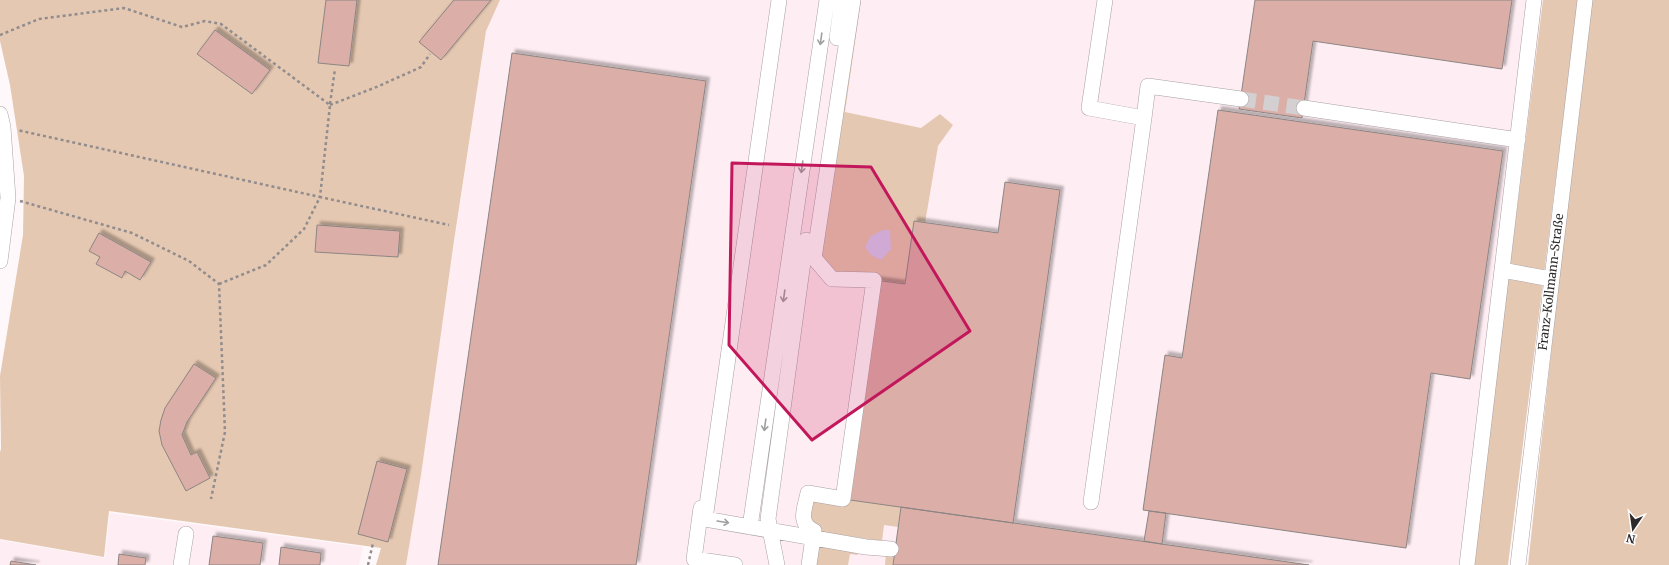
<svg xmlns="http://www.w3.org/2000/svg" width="1669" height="565" font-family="Merriweather,serif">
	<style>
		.built { fill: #feedf2 }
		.green { fill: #e5c8b1 }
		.water { fill: #d4cdf3 }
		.building { fill: #dbafa8; stroke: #8c8584; filter: url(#shadow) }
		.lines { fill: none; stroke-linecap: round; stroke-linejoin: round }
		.minor-tunnel { stroke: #d4cfd0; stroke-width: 15; stroke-dasharray: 15 8; stroke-linecap: butt }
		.minor-casing { stroke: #a8a0a3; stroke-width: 16 }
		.path { stroke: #918c8e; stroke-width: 2.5; stroke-dasharray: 3 3; stroke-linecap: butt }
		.minor { stroke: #fff; stroke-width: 15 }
		.oneway { stroke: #a09f9f }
		.marked { fill: #c2185b; fill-opacity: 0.2; stroke: #c2185b; stroke-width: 3; stroke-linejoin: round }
		.labels { text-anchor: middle; stroke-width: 3; stroke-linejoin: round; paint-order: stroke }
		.street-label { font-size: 12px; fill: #2c292a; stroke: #fff }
	</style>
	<defs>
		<filter id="shadow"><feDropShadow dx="3.5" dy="-3.5" stdDeviation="1" flood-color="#0004"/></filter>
	</defs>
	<rect width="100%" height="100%" fill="#fef8fa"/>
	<path class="built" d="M 500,0 L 1563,0 L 1491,565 L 406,565 L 486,31 Z
		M 110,513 L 363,547 L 359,565 L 0,565 L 0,540 L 105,558 Z"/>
	<path class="green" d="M 0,0 L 500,0 L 486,31 L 454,241 L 421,475 L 406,565 L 376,565 L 381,548 L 109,511 L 104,557 L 0,539 L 0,452 L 1,449 L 0,376 L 23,235 L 24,176 L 10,85 L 0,41 Z
		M 853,0 L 861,0 L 845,112 L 921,128 L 940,114 L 953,125 L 938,146 L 925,223 L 914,221 L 905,284 L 874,280 L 832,279 L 814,258 Z
		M 1543,0 L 1578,0 L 1508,565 L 1473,565 Z
		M 1592,0 L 1669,0 L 1669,565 L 1528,565 L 1559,280 Z
		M 808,493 L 901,507 L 898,527 L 884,525 L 882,541 L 814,531 L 808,528 Z
		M 817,545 L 853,549 L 858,555 L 850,554 L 848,565 L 809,565 Z
		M 886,553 L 894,555 L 893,565 L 885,565 Z"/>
	<path class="water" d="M 883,230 L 890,230 L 891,249 L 881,260 L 871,255 L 865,247 L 871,236 Z"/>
	<path class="building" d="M 326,0 L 357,0 L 349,66 L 318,63 Z
		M 454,0 L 491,0 L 441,60 L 419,42 Z
		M 1255,0 L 1512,0 L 1502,69 L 1313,41 L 1302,118 L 1239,109 Z
		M 215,30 L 270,70 L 252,94 L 197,54 Z
		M 512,53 L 706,81 L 636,565 L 438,565 Z
		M 1218,110 L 1503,151 L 1470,379 L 1431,373 L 1406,548 L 1143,510 L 1165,355 L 1182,358 Z
		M 1005,182 L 1060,190 L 1013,523 L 843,499 L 874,280 L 905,284 L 914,221 L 998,233 Z
		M 317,225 L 400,231 L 398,257 L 315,252 Z
		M 99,233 L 151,262 L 140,280 L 125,271 L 122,278 L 96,264 L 100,257 L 89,251 Z
		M 194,364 L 216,378 L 187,422 L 182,435 L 191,455 L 197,452 L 210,478 L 186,491 L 162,445 L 159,431 L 161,420 L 165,408 Z
		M 377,461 L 407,469 L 388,542 L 358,534 Z
		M 901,507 L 1309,565 L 893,565 Z
		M 1149,511 L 1166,513 L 1162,544 L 1144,541 Z
		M 213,536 L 263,543 L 260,565 L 209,565 Z
		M 281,547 L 321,553 L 320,565 L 279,565 Z
		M 119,554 L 146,558 L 145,565 L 118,565 Z
		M 11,561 L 36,565 L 10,565 Z"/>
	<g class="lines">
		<path class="minor-tunnel" d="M 1241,99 L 1304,108"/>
		<g class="minor-casing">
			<path id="minor" d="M 779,0 L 705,519 L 866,547 L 891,549
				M 837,38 L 842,0
				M 1304,108 L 1518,140
				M 0,114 L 3,127 L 8,198 L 0,261
				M 1144,118 L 1148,86 L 1241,99
				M 1502,270 L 1551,279
				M 1091,502 L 1144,118 L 1089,108 L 1105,0
				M 701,508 L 694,559 L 735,565
				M 750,527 L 827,0
				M 181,565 L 186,534
				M 777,565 L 768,519 L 806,240
				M 809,565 L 814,531 C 797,523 805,508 808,493 L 843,499 L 874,280 L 832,279 L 814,258 L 853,0
				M 1467,565 L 1534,0
				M 1518,565 L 1585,0"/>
		</g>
		<path class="path" d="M 0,35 L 39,19 L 124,8 L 182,27 L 205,21 L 221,24 L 330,105 L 320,197 L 17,130
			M 330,104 L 335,69
			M 330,105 L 379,86 L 421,67 L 430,54
			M 20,201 L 132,233 L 189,261 L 219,284 L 225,432 L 211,499
			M 219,284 L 266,265 L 304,229 L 320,197 L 449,225
			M 368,565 L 373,543"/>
		<use href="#minor" class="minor"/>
	</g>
	<defs><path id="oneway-shaft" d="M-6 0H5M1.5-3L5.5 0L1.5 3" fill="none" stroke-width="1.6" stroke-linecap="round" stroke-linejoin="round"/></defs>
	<g class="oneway">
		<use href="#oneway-shaft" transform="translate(821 39) rotate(98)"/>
		<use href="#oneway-shaft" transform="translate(802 167) rotate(98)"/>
		<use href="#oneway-shaft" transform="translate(784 296) rotate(98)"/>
		<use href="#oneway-shaft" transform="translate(765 425) rotate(98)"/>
		<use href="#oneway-shaft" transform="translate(723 522) rotate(9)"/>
	</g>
	<path class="marked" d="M 732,163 L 871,167 L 970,331 L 812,440 L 729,345 Z"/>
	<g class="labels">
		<g class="street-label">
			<text transform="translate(1551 282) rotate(-83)" y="4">Franz-Kollmann-Straße</text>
		</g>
	</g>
	<g transform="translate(1633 529) rotate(193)" stroke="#ffffff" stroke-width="3" paint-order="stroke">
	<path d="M0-3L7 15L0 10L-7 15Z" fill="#2c292a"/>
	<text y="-6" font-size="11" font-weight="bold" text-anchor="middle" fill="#2c292a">N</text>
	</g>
</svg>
